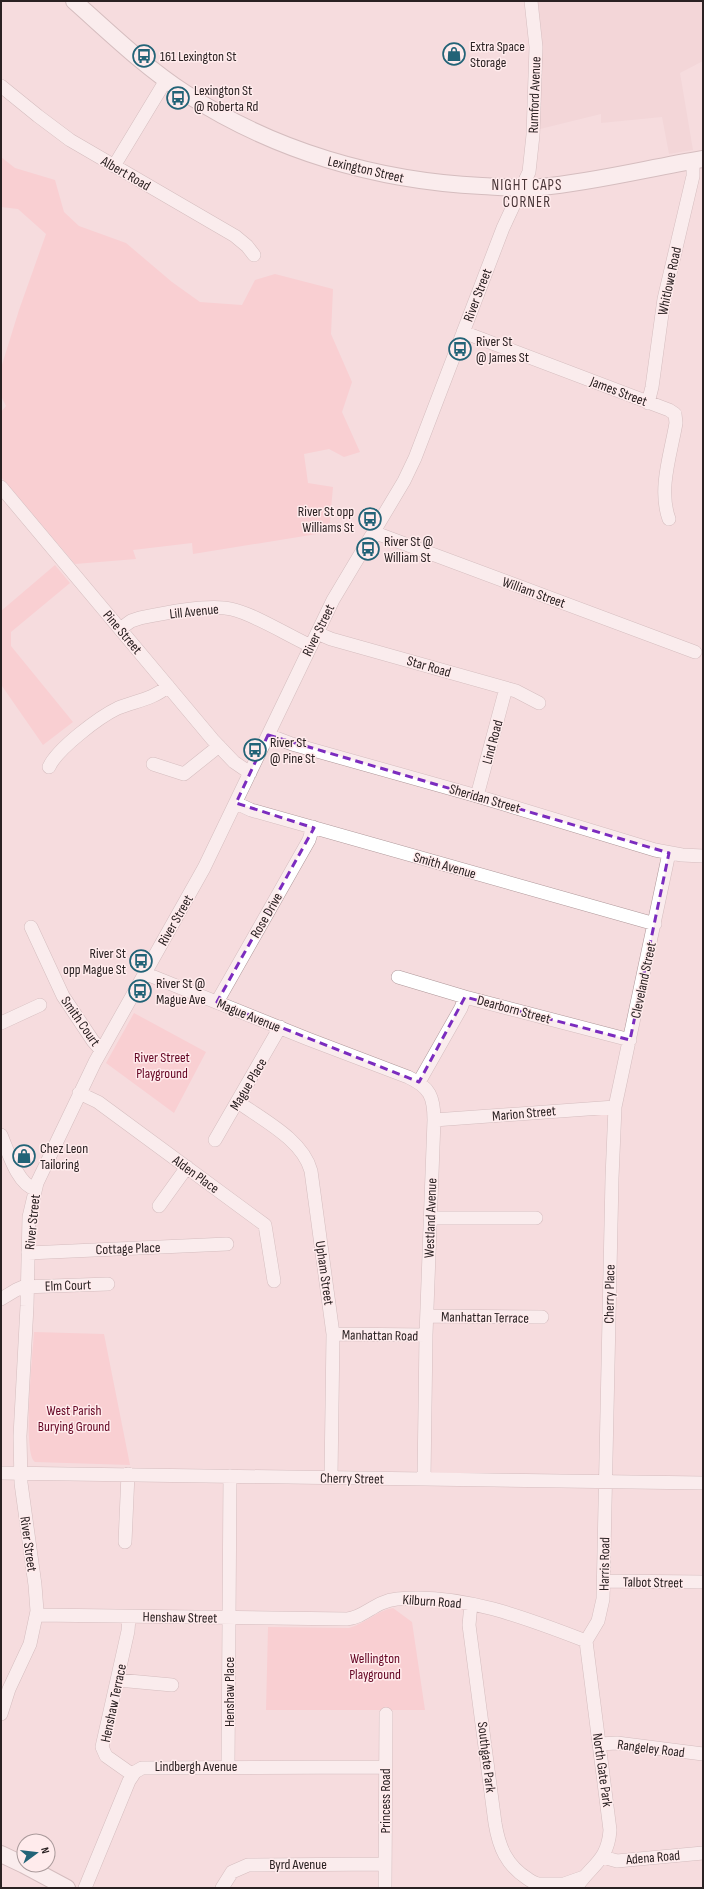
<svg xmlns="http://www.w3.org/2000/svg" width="704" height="1889" font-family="'Sofia Sans Condensed',sans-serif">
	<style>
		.built { fill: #efced1 }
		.green { fill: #fdbec4 }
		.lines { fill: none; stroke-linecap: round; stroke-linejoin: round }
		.minor-casing { stroke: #ae9799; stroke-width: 14 }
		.major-casing { stroke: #ae9799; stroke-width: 18 }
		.minor { stroke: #fff; stroke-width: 13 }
		.major { stroke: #fff; stroke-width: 16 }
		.marked { fill: none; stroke: #7b2cbf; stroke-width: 3; stroke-dasharray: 8 5; stroke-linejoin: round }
		.labels { text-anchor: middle; stroke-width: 3; stroke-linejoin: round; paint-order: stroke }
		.poi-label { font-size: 14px; fill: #2a2122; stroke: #ffebec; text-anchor: start }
		.street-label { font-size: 14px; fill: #2a2122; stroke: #ffebec }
		.park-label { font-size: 14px; fill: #630321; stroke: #ffebec }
		.neighbourhood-label { font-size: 15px; letter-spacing: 1px; fill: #493638; stroke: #ffebec }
	</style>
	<rect width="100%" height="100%" fill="#f5dcde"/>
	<path class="built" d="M 538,1 L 703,1 L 703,61 L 680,73 L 693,150 L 669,154 L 662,117 L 601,123 L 601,114 L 540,129 L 542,40 Z"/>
	<path class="green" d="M 1,157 L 15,168 L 55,180 L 64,212 L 79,226 L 126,243 L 172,282 L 200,302 L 242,305 L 255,280 L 275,274 L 333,289 L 331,334 L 352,382 L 342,412 L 360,452 L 344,457 L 329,449 L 304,454 L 308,483 L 333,487 L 329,532 L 193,554 L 192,543 L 133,550 L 136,559 L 75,564 L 1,477 L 1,412 L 6,406 L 1,396 L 1,368 L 19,310 L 46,234 L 18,209 L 1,207 Z
		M 55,565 L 70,583 L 11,632 L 11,646 L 73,722 L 43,745 L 2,686 L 1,611 Z
		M 134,1013 L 206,1052 L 174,1113 L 106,1063 Z
		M 34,1332 L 104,1334 L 130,1465 L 35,1462 C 22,1455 33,1351 34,1332 Z
		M 393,1608 L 412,1622 L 425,1710 L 266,1710 L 268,1627 L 349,1628 C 365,1624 376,1611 393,1608 Z"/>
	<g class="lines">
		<g class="minor-casing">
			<path id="minor" d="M 1,86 L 38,116 L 70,140 L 235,236 L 247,246 L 254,255
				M 114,166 L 166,80
				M 463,332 L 669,410 L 675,414 L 676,423 C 671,453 658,489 669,519
				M 648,403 L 652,387 L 664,299 L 693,176 L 693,161
				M 1,487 L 213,740 L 234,762 L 250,773
				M 373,532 L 695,652
				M 120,629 L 131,621 L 140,618 C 164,613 207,604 231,609 C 252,613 289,636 311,646
				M 317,633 L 331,639 L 516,691 L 539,703
				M 268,735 L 292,744 L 477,796 L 655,850 L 682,855 L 703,856
				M 153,764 L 184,774 L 219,746
				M 49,767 C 57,749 99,717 118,708 C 135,701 154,699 168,686
				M 477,796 L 506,688
				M 236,803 L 251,810 L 655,924
				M 31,927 L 63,996 L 93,1041 L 101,1050
				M 144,973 L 308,1039 L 408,1077 C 430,1087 434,1097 434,1120 L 426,1335 L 424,1479
				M 398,977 L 465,997 L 630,1040
				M 217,1002 L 309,840 L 313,827
				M 1,1023 L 40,1005
				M 419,1082 L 461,1008 L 465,997
				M 79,1093 L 98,1102 L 265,1225 L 274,1281
				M 238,1102 C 263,1120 303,1140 311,1171 L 333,1334 L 331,1477
				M 434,1120 L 615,1107
				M 1,1135 C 8,1151 17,1184 35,1189
				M 215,1140 L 280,1027
				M 159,1206 L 187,1167
				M 430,1218 L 536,1218
				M 28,1253 L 227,1244
				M 1,1299 L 16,1290 L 23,1287 L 108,1284
				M 427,1316 L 542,1317
				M 333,1334 L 426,1335
				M 1,1473 L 703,1483
				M 125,1542 L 128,1474
				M 604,1581 L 703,1582
				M 471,1604 L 469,1625 L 495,1823 C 499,1847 506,1865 528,1879 C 533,1883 539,1884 545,1888
				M 37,1615 L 347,1619 C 364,1618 375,1601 397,1599 C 460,1592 529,1619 586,1641
				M 129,1617 L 128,1631 L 102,1747 L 106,1756 L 133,1775
				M 586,1641 L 598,1621 L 603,1599 L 612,1178 L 615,1107 L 669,853
				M 118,1680 L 172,1685
				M 1,1714 L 9,1689 L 30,1644 L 37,1611 L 35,1585 L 21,1483 L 20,1436 L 27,1306 L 29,1217 L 37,1183 L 95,1062 L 204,868 L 333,600 L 404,481 L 415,458 L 503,228 L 529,172 L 533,135 L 536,47 L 531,1
				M 600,1744 L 617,1743 L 703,1754
				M 228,1766 L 230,1476
				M 603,1857 L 617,1861 L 703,1853
				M 539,1884 L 564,1884 L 584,1877
				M 85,1888 L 129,1781 L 135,1772 L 142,1768 L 385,1767
				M 222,1888 L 232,1872 L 248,1865 L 385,1864
				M 385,1888 L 386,1714
				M 576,1888 C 591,1865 608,1861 610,1830 L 586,1641"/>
		</g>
		<g class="major-casing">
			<path id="major" d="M 74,1 C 110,33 145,67 185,93 C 274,151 377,181 482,186 C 502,187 521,189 541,187 C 595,182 649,168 703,159
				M 1,1854 L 24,1865
				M 24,1865 L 67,1888"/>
		</g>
		<use href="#minor" class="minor"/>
		<use href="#major" class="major"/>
	</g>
	<path d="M0 0H704V1889H0ZM 268,735 L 669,853 L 630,1040 L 465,997 L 419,1082 L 217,1002 L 314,828 L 236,803 Z" fill="#f5dcde" fill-opacity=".55" fill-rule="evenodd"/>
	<path class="marked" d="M 268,735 L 669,853 L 630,1040 L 465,997 L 419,1082 L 217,1002 L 314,828 L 236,803 Z"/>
	<defs>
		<g id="shop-ring" transform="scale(1.15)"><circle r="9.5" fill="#ffebec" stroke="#226377" stroke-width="1.5"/><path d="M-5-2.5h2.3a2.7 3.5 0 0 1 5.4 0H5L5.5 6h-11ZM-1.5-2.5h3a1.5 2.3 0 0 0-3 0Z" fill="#226377"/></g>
		<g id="bus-ring" transform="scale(1.15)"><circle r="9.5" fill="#ffebec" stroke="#226377" stroke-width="1.5"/><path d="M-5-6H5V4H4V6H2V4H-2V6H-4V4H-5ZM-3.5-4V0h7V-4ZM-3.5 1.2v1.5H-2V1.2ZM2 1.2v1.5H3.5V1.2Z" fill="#226377"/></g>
	</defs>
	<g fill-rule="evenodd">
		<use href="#shop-ring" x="454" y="54"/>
		<use href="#bus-ring" x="144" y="56"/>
		<use href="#bus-ring" x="178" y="98"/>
		<use href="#bus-ring" x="460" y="349"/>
		<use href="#bus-ring" x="370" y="519"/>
		<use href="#bus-ring" x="368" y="549"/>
		<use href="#bus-ring" x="255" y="750"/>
		<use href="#bus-ring" x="141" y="961"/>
		<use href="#bus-ring" x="140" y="991"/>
		<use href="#shop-ring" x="24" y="1156"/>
	</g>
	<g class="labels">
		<g class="poi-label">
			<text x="470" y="51">Extra Space<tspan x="470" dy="16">Storage</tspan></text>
			<text x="160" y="61">161 Lexington St</text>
			<text x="194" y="95">Lexington St<tspan x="194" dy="16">@ Roberta Rd</tspan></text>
			<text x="476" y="346">River St<tspan x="476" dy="16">@ James St</tspan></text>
			<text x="354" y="516" text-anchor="end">River St opp<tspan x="354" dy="16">Williams St</tspan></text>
			<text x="384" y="546">River St @<tspan x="384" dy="16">William St</tspan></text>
			<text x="270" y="747">River St<tspan x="270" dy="16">@ Pine St</tspan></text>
			<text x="126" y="958" text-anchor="end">River St<tspan x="126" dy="16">opp Mague St</tspan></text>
			<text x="156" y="988">River St @<tspan x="156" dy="16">Mague Ave</tspan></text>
			<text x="40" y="1153">Chez Leon<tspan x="40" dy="16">Tailoring</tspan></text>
		</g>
		<g class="street-label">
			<text transform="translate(534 95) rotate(-88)" y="5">Rumford Avenue</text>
			<text transform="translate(366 169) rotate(13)" y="5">Lexington Street</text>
			<text transform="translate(126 173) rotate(30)" y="5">Albert Road</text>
			<text transform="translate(669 281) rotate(-78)" y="5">Whitlowe Road</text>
			<text transform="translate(477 295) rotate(-69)" y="5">River Street</text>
			<text transform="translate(619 391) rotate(21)" y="5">James Street</text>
			<text transform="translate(534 592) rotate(20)" y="5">William Street</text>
			<text transform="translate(194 611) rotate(-6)" y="5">Lill Avenue</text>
			<text transform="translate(318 630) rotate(-64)" y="5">River Street</text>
			<text transform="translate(123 632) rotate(50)" y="5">Pine Street</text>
			<text transform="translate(429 666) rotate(16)" y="5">Star Road</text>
			<text transform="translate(492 742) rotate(-75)" y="5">Lind Road</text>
			<text transform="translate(485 798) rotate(16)" y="5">Sheridan Street</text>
			<text transform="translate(445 865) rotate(16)" y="5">Smith Avenue</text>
			<text transform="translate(266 915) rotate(-60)" y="5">Rose Drive</text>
			<text transform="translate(175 920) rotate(-60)" y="5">River Street</text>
			<text transform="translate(643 980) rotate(-78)" y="5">Cleveland Street</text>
			<text transform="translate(514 1009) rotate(15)" y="5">Dearborn Street</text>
			<text transform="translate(249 1015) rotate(22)" y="5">Mague Avenue</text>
			<text transform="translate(81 1021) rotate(55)" y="5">Smith Court</text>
			<text transform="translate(248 1084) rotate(-59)" y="5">Mague Place</text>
			<text transform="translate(524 1113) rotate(-5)" y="5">Marion Street</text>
			<text transform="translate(196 1174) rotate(36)" y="5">Alden Place</text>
			<text transform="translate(430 1218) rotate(-88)" y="5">Westland Avenue</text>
			<text transform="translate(32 1222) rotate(-84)" y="5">River Street</text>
			<text transform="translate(128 1248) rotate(-2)" y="5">Cottage Place</text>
			<text transform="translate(325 1273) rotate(82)" y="5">Upham Street</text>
			<text transform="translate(68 1285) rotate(-2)" y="5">Elm Court</text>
			<text transform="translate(609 1294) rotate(-89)" y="5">Cherry Place</text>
			<text transform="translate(485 1317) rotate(1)" y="5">Manhattan Terrace</text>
			<text transform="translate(380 1335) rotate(1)" y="5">Manhattan Road</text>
			<text transform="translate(352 1478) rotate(1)" y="5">Cherry Street</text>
			<text transform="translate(29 1544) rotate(82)" y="5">River Street</text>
			<text transform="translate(604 1564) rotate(-89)" y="5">Harris Road</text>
			<text transform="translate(653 1582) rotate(1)" y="5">Talbot Street</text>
			<text transform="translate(432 1601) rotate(4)" y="5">Kilburn Road</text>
			<text transform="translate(180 1617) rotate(1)" y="5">Henshaw Street</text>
			<text transform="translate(229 1692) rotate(-90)" y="5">Henshaw Place</text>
			<text transform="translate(113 1703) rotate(-78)" y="5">Henshaw Terrace</text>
			<text transform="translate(651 1748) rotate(7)" y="5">Rangeley Road</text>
			<text transform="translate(487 1757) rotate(83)" y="5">Southgate Park</text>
			<text x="196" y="1771">Lindbergh Avenue</text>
			<text transform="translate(603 1770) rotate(82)" y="5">North Gate Park</text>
			<text transform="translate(385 1801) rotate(-90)" y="5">Princess Road</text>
			<text transform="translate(653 1857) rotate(-5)" y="5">Adena Road</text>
			<text x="298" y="1869">Byrd Avenue</text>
		</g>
		<g class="park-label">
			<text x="162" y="1062">River Street<tspan x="162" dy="16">Playground</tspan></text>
			<text x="74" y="1415">West Parish<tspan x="74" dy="16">Burying Ground</tspan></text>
			<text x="375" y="1663">Wellington<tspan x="375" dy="16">Playground</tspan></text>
		</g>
		<g class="neighbourhood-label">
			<text x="527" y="190">NIGHT CAPS<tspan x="527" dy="17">CORNER</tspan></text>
		</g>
	</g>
	<rect width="704" height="1889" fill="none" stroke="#2a2122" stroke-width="4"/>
	<g transform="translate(36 1853) rotate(75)"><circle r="19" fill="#ffebec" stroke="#aa9a9b"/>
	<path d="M0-3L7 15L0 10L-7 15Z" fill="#226377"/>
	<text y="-6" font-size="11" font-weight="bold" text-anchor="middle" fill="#2a2122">N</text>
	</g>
</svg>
